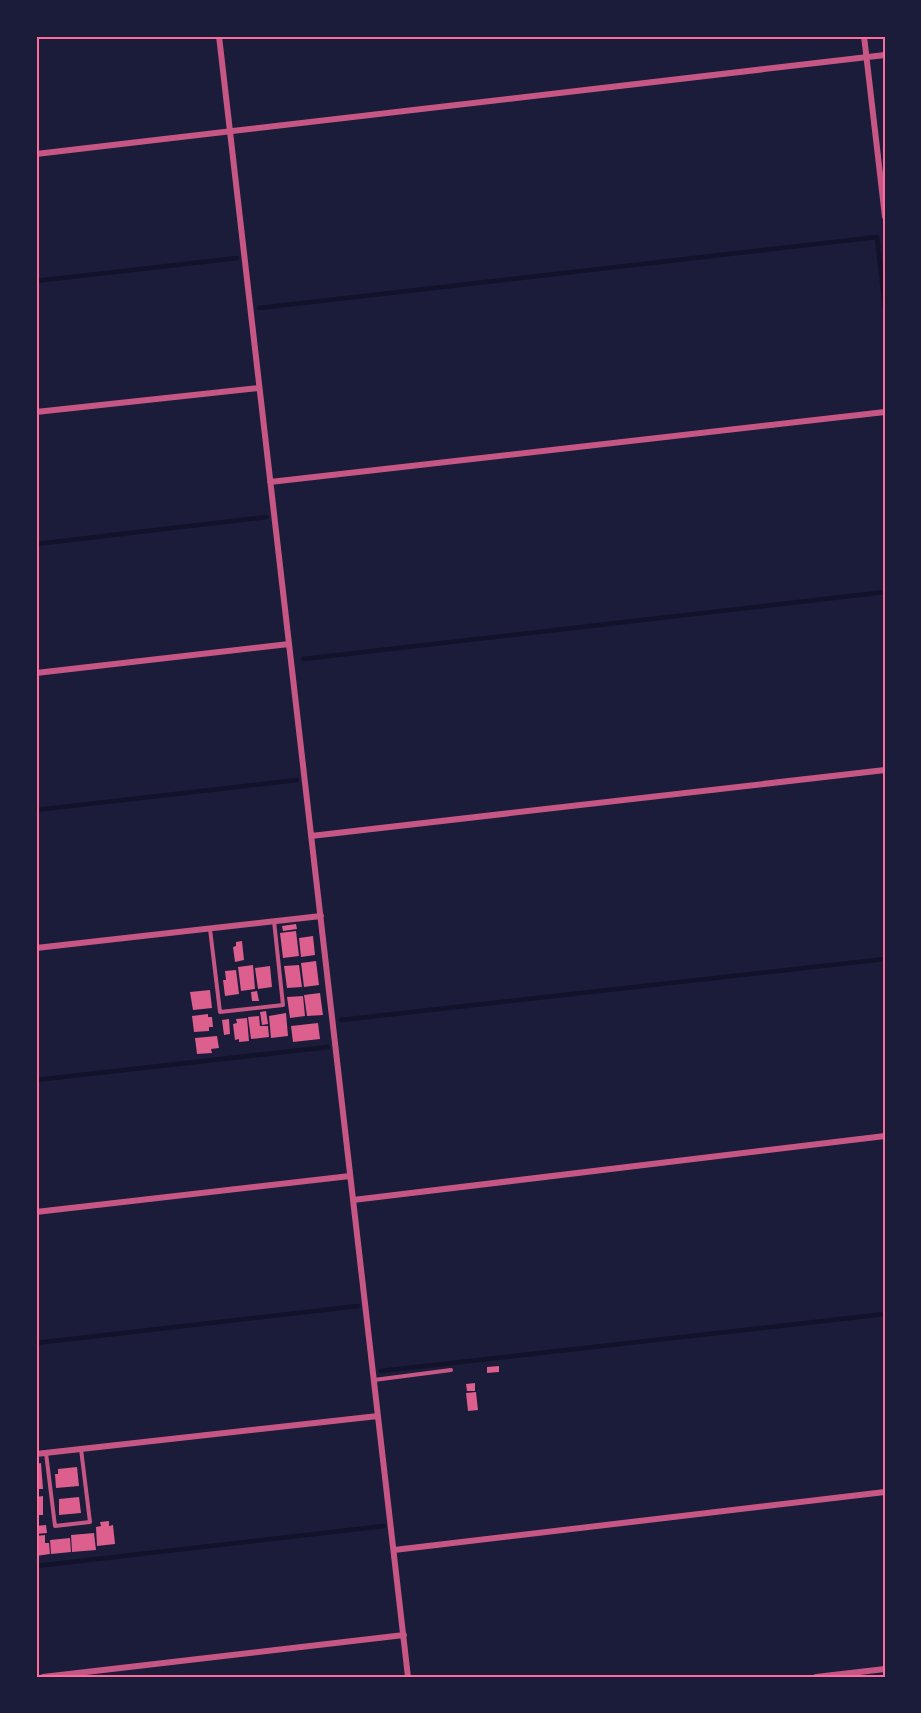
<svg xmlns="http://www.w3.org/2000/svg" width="921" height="1713" font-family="Inter,sans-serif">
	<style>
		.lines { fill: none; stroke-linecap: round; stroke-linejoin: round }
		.stream { stroke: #12122b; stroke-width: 4.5 }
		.building { fill: #dd5f8e }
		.service { stroke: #c65784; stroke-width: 4 }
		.minor { stroke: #c65784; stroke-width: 6 }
		.neatline { fill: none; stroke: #ff6b9d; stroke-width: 2 }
	</style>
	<rect width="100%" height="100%" fill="#1b1b3a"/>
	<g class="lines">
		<path class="stream" d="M 36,281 L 237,258
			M 259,308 L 877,237 L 885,309
			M 36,544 L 266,517
			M 303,659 L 885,592
			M 36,810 L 297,780
			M 341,1020 L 885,959
			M 36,1080 L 328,1047
			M 36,1343 L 358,1306
			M 381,1371 L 885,1314
			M 36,1566 L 384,1526"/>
	</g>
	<path class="building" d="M 296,924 L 297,929 L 283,931 L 282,926 Z
		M 296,931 L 299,956 L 283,958 L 280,933 Z
		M 313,936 L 315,955 L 301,957 L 299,938 Z
		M 242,941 L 244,960 L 235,962 L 233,947 L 236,946 L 236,942 Z
		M 316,961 L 319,985 L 304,987 L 301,963 Z
		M 253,965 L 255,989 L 241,991 L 238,967 Z
		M 299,965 L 302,987 L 287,988 L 284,966 Z
		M 270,966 L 272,987 L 258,989 L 255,968 Z
		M 236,970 L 239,994 L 225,996 L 223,980 L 226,980 L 225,971 Z
		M 210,990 L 212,1008 L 193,1010 L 190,992 Z
		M 257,991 L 259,1001 L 252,1001 L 251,992 Z
		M 320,993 L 323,1015 L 307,1016 L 304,995 Z
		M 303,996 L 305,1016 L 290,1018 L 287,997 Z
		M 266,1011 L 268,1024 L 262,1025 L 260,1012 Z
		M 286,1013 L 288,1036 L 271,1038 L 269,1016 Z
		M 208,1014 L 208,1017 L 212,1017 L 213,1027 L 209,1027 L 209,1031 L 194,1032 L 192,1016 Z
		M 259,1016 L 260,1026 L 268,1026 L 269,1037 L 251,1039 L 248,1017 Z
		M 247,1018 L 249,1041 L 239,1042 L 239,1039 L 235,1040 L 233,1024 L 237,1023 L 236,1019 Z
		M 229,1019 L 230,1034 L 224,1035 L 222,1020 Z
		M 318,1023 L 320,1039 L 293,1042 L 291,1026 Z
		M 217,1036 L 219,1048 L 211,1049 L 212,1053 L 197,1054 L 195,1038 Z
		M 499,1366 L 499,1372 L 487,1373 L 487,1367 Z
		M 475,1383 L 475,1391 L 467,1391 L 466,1384 Z
		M 476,1392 L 478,1410 L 468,1411 L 466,1393 Z
		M 41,1463 L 43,1489 L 36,1489 L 36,1464 Z
		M 77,1467 L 79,1486 L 56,1488 L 55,1474 L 58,1474 L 58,1469 Z
		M 43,1496 L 43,1515 L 36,1515 L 36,1497 Z
		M 79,1497 L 81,1513 L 59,1515 L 59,1499 Z
		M 109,1521 L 109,1526 L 113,1525 L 115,1544 L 97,1546 L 96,1527 L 101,1526 L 100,1522 Z
		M 46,1525 L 47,1533 L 36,1534 L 36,1526 Z
		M 94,1533 L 96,1550 L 72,1552 L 71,1535 Z
		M 45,1535 L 45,1543 L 49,1543 L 50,1554 L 36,1556 L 36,1536 Z
		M 70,1538 L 71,1552 L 51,1554 L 50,1540 Z"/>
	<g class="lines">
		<path class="service" d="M 210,929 L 220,1012 L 283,1005 L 274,921
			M 374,1380 L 451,1370
			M 46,1453 L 55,1526 L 90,1522 L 81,1449"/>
		<path class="minor" d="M 219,36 L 408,1677
			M 864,36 L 885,217
			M 36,154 L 885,55
			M 36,412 L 259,388
			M 270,482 L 885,412
			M 36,673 L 289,644
			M 311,836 L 885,770
			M 36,948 L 321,916
			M 353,1200 L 885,1136
			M 36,1212 L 350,1176
			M 36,1454 L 378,1416
			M 394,1550 L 885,1492
			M 43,1677 L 404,1635
			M 816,1677 L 885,1669"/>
	</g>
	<rect width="921" height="1713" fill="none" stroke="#1b1b3a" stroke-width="75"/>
	<rect x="38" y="38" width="846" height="1638" class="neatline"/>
</svg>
